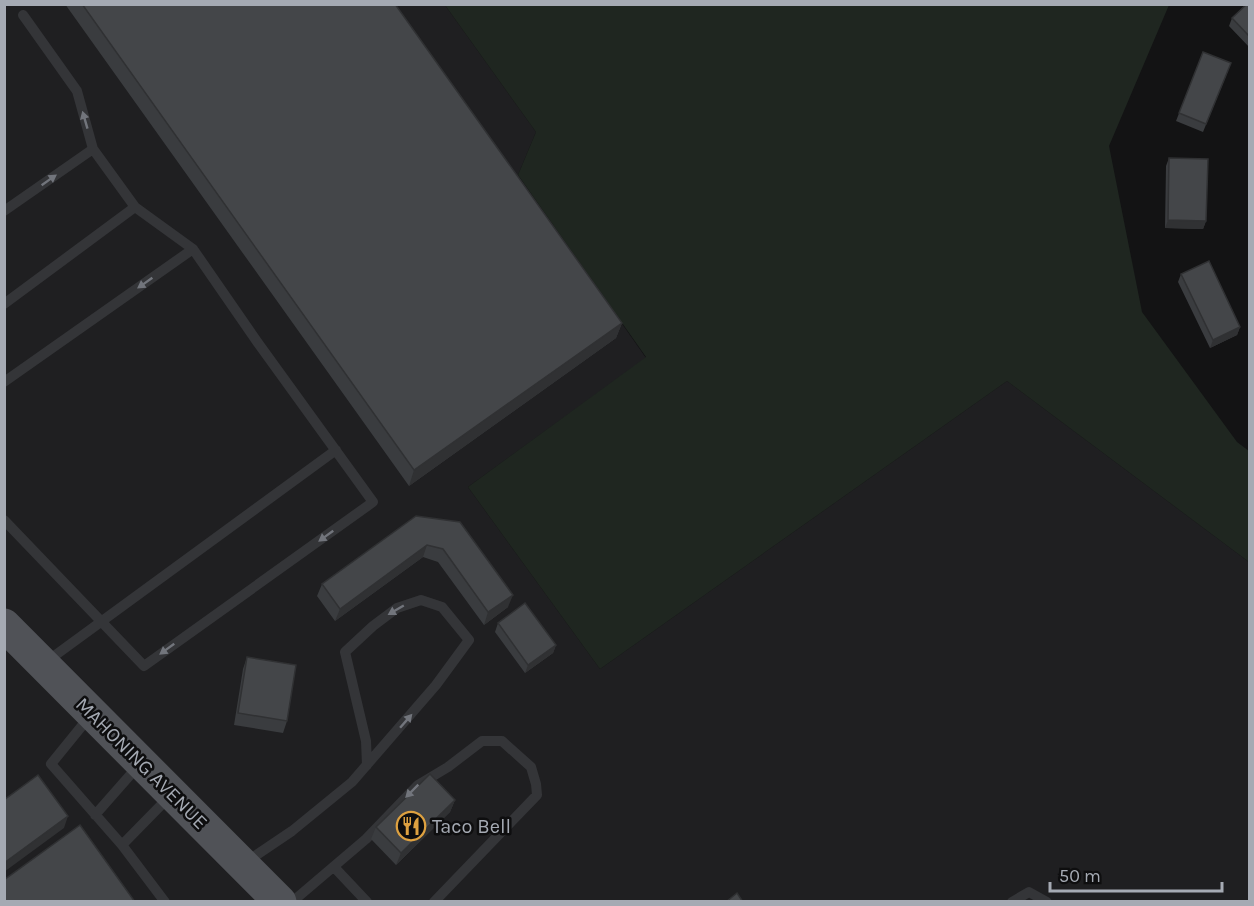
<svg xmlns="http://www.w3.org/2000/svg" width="1254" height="906" font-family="Karla,sans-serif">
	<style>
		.built { fill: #1f1f21 }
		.green { fill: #1f2620 }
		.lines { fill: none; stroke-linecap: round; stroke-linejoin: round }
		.lane { stroke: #343538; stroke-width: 10 }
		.primary { stroke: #505257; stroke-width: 33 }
		.wall { fill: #3a3c3f }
		.shaded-wall { fill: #303133 }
		.building { fill: #444649; stroke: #303133; stroke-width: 1.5 }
		.oneway { fill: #72757c }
		.labels { text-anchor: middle; stroke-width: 5; stroke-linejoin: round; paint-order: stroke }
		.street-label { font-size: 20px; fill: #a5aab3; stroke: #0e0e0f }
		.poi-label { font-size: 20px; fill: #a5aab3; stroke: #0e0e0f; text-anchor: start }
	</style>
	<rect width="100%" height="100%" fill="#131314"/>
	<path class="built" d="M 5,5 L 445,5 L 536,132 L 518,175 L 646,358 L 468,487 L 600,669 L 1007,381 L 1249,562 L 1249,901 L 5,902 Z"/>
	<path class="green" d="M 445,5 L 1169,5 L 1109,146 L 1142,312 L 1237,442 L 1249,451 L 1249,562 L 1007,381 L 600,669 L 468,487 L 646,357 L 518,175 L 536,132 Z"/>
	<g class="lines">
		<path class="lane" d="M 4,211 L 93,149
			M 4,304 L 135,207
			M 4,382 L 193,249
			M 4,520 L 144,666 L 373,502 L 258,343 L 193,249 L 135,207 L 93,149 L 77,91 L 23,15
			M 46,662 L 336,450
			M 90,716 L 51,764 L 122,845
			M 95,815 L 139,765
			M 246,862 L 292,831 L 352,782 L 436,685 L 469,640 L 442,607 L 421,600 L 397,608 L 373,626 L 345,652 L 366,741 L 367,765
			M 334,867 L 367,902
			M 165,902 L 122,845 L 169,797
			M 292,902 L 366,839 L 418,785 L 448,767 L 482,741 L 502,741 L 531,767 L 536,784 L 537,795 L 434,902
			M 1012,902 L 1029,892 L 1047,902"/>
		<path class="primary" d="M 4,625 L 280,902"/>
	</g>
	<path class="wall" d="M 65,4 L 395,4 L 622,323 L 616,338 L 409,486 Z
		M 1250,4 L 1250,48 L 1229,26 L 1232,18 Z
		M 1203,52 L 1228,71 L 1203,132 L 1176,121 Z
		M 1169,158 L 1206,221 L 1203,229 L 1165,228 L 1166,166 Z
		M 1181,274 L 1240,327 L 1237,335 L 1210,348 L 1178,282 Z
		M 416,516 L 508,607 L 484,625 L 438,562 L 423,557 L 335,621 L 317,596 L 322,584 Z
		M 498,623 L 556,645 L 553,653 L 525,673 L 495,632 Z
		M 247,657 L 287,721 L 283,733 L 234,725 L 243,669 Z
		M 455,800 L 450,812 L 396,865 L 371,839 L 376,827 Z"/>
	<path class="shaded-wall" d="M 1168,220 L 1206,221 L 1203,229 L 1165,228 Z
		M 622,323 L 616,338 L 409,486 L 414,470 Z
		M 1240,327 L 1237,335 L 1210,348 L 1213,340 Z
		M 427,545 L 423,557 L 335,621 L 340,609 Z
		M 513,595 L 508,607 L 484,625 L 488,612 Z
		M 556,645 L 553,653 L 525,673 L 528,665 Z
		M 455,800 L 450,812 L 396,865 L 401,853 Z
		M 68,816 L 64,828 L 4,872 L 4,863 Z"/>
	<path class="building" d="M 82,4 L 395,4 L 622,323 L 414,470 Z
		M 1247,4 L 1250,4 L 1250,37 L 1232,18 Z
		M 1203,52 L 1231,63 L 1206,124 L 1179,113 Z
		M 1169,158 L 1208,159 L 1206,221 L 1168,220 Z
		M 1209,261 L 1240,327 L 1213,340 L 1181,274 Z
		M 416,516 L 460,522 L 513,595 L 488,612 L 443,549 L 427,545 L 340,609 L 322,584 Z
		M 525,603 L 556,645 L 528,665 L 498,623 Z
		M 247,657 L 296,665 L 287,721 L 238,713 Z
		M 430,774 L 455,800 L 401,853 L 376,827 Z
		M 38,775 L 68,816 L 4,863 L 4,800 Z
		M 80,825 L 135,902 L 4,902 L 4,880 Z
		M 737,893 L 743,902 L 726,902 Z"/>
	<defs><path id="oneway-solid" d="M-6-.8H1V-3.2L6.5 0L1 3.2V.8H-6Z" transform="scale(1.5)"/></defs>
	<g class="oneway">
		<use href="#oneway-solid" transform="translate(85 120) rotate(-106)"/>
		<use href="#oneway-solid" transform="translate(49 180) rotate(-35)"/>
		<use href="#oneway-solid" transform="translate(145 283) rotate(145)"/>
		<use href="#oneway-solid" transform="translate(326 536) rotate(144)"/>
		<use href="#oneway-solid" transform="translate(396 610) rotate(150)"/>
		<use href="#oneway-solid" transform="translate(167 649) rotate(144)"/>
		<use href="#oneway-solid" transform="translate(406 721) rotate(-49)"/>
		<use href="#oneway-solid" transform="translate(412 791) rotate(135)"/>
	</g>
	<defs>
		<g id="restaurant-ring" transform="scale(1.5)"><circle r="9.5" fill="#0e0e0f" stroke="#dea140" stroke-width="1.5"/><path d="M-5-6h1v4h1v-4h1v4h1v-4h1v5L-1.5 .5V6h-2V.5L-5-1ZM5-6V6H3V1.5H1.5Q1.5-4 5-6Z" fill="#dea140"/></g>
	</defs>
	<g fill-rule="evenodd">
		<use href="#restaurant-ring" x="411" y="826"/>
	</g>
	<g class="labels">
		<g class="street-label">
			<text transform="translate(142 763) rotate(45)" y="7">MAHONING AVENUE</text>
		</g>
		<g class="poi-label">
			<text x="432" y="833">Taco Bell</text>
		</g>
	</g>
	<rect width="1254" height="906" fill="none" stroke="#a5aab3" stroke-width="12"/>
	<path d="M1050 882v9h172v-9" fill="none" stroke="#a5aab3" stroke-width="3"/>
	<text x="1059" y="882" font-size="18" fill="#a5aab3" stroke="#0e0e0f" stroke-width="4.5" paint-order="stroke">50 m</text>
</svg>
